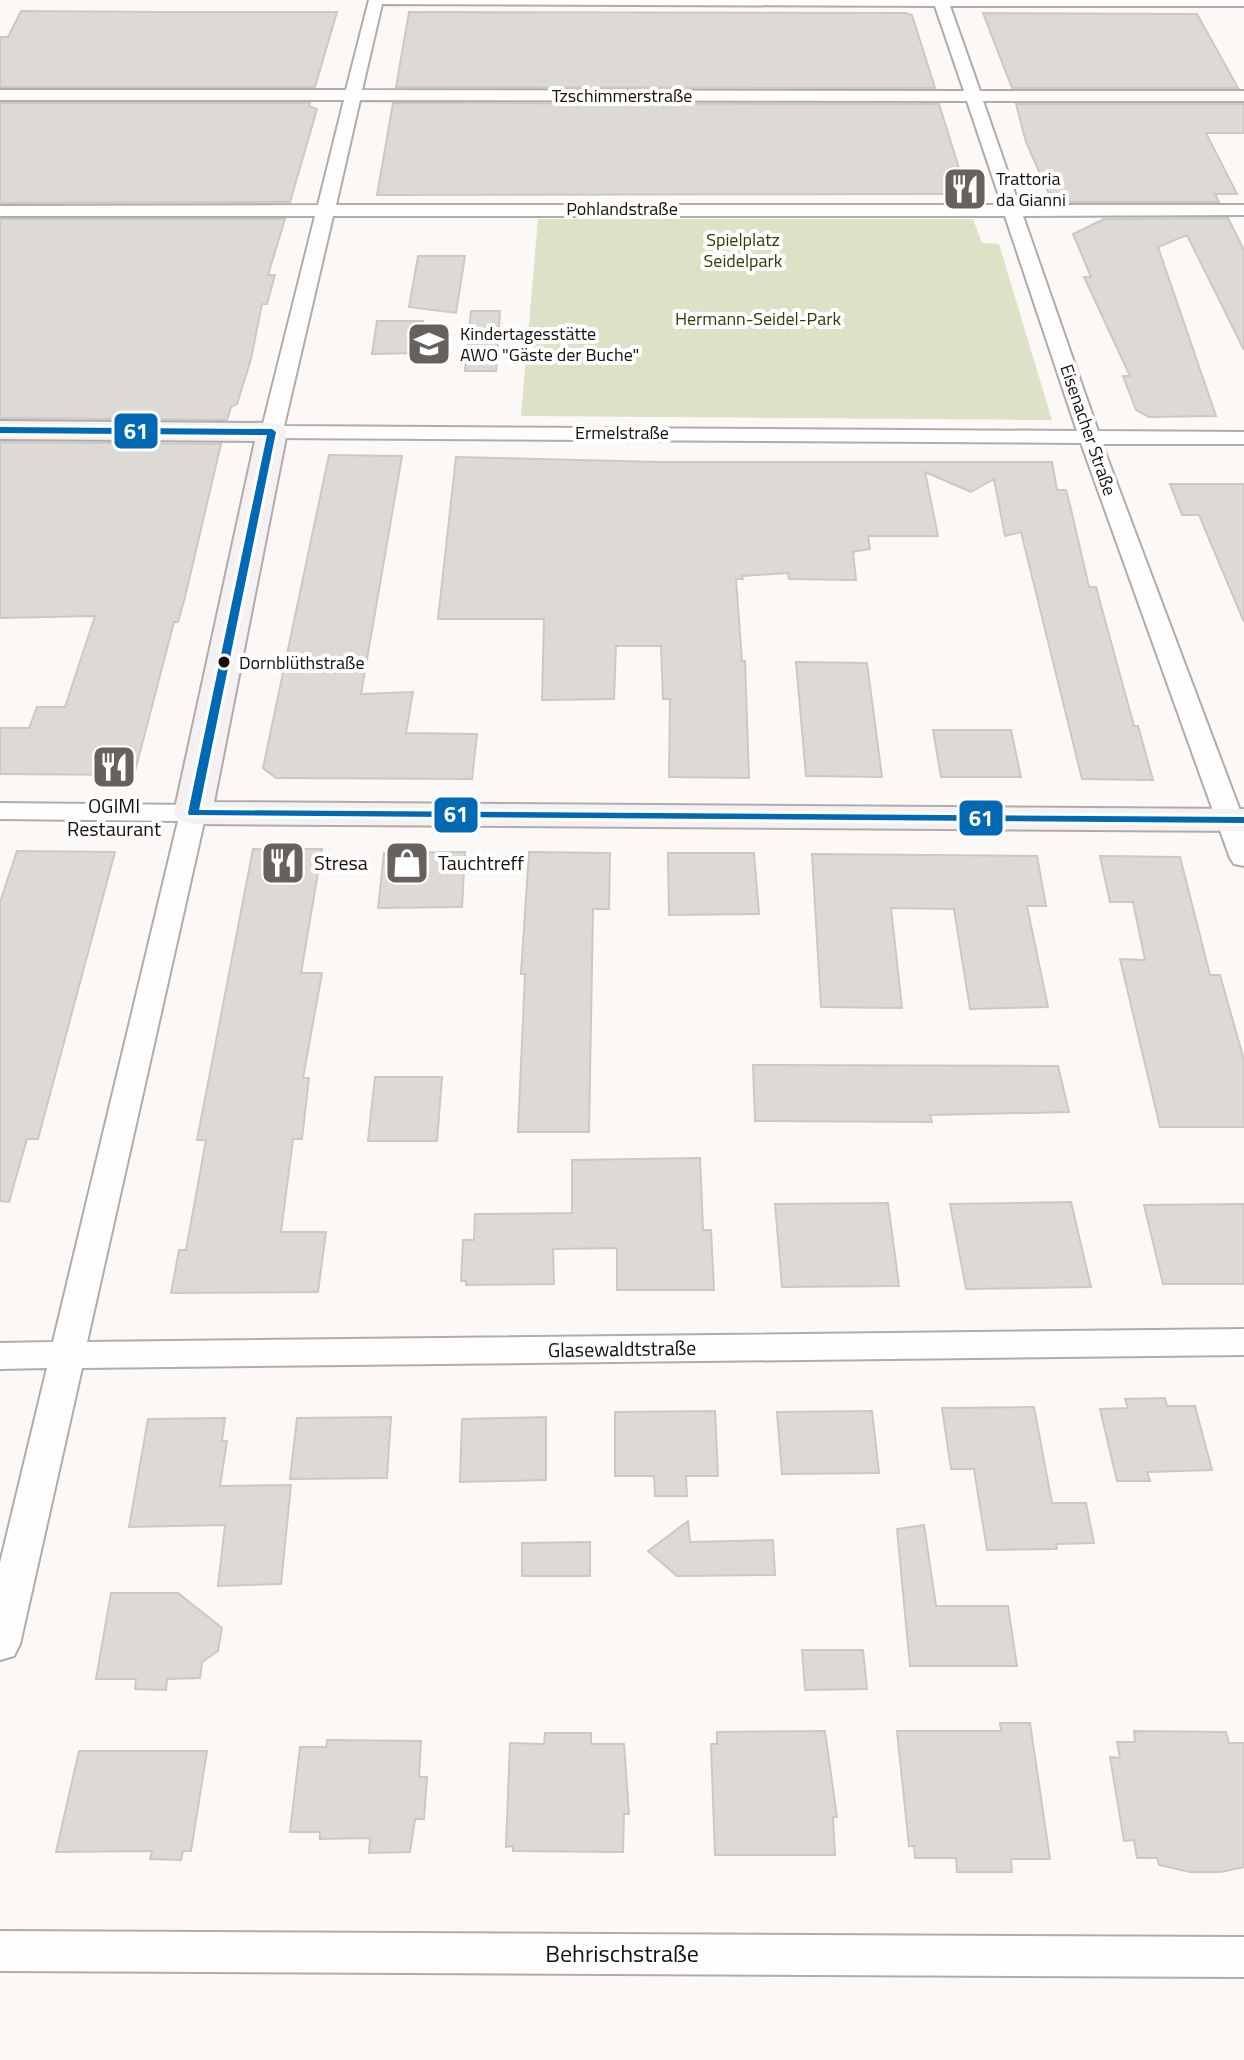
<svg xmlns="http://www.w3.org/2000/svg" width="1244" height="2060" font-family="'Titillium Web',sans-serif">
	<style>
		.green { fill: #dde1c6 }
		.building { fill: #dddad5; stroke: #ccc8c3; stroke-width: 2 }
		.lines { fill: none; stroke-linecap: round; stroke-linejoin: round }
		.street-casing { stroke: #b1aca9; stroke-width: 4 }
		.secondary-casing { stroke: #b1aca9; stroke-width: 4 }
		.street { fill: #fefefe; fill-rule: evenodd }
		.secondary { fill: #f5f1f2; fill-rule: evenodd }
		.bus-1-casing { stroke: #fff; stroke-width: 6 }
		.bus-1 { fill: #0069b4; fill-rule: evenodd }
		.bus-dot { fill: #170f0b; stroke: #fff; stroke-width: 3 }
		.labels { text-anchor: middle; stroke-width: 8; stroke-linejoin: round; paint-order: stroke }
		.far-street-label { font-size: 18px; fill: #170f0b; stroke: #fff }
		.far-poi-label { font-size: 18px; fill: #170f0b; stroke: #fff; text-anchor: start }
		.far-park-label { font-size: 18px; fill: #343b01; stroke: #fff }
		.bus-label { font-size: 18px; fill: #170f0b; stroke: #fff; text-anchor: start }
		.poi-label { font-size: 20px; fill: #170f0b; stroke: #fff; text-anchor: start }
		.street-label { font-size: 20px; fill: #170f0b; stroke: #fff }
		.near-street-label { font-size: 24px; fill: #170f0b; stroke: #fff }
		.line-badge { stroke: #fff; stroke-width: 3 }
		.badge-label { font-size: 22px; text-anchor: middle; font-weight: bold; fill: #fff }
	</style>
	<rect width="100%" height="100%" fill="#fbf8f6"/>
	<path class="green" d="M 538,219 L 973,219 L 982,243 L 999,244 L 1052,420 L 521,416 Z"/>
	<path class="building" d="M 21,11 L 163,12 L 337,12 L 315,87 L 0,87 L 0,37 L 8,37 Z
		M 409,12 L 906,13 L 912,15 L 935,88 L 396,87 Z
		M 983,13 L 1197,14 L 1238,88 L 1012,88 Z
		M 0,103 L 310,103 L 309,106 L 317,109 L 290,202 L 0,203 Z
		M 393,103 L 939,104 L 967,194 L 377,195 Z
		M 1016,104 L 1244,104 L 1244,133 L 1206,133 L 1237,194 L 1215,194 L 1219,202 L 1071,202 L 1048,192 L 1026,142 Z
		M 1228,218 L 1244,250 L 1244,350 L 1187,235 L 1158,247 L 1216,416 L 1149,417 L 1136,410 L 1123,376 L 1130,376 L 1084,277 L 1091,277 L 1073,234 L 1104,219 Z
		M 0,219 L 285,219 L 268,275 L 275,275 L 267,304 L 262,304 L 251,359 L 237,404 L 231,407 L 227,420 L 0,418 Z
		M 418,256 L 465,256 L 456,313 L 409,307 Z
		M 471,311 L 500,311 L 496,371 L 465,371 Z
		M 377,321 L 423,321 L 418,353 L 372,354 Z
		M 0,442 L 221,444 L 185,597 L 178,622 L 174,622 L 134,775 L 0,774 L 0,728 L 29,728 L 37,707 L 65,707 L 95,616 L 0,618 Z
		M 329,455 L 402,456 L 361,694 L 413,692 L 406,733 L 477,734 L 472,779 L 276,778 L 263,768 Z
		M 456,457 L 660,462 L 1052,462 L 1057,490 L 1066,490 L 1070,505 L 1089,587 L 1096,587 L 1134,726 L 1138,726 L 1153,780 L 1082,779 L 1021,532 L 1005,536 L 994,479 L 971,492 L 925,472 L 938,536 L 868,536 L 870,549 L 853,552 L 856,580 L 789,579 L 788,573 L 742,576 L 743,579 L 736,579 L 742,661 L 745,661 L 749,778 L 669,777 L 670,699 L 663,699 L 661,646 L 616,646 L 614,699 L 542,700 L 544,619 L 438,619 Z
		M 1170,484 L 1244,484 L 1244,622 L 1199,515 L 1182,515 Z
		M 796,662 L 867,663 L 882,777 L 806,776 Z
		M 933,730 L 1011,730 L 1021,777 L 941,777 Z
		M 253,849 L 322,849 L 301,973 L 322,973 L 303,1078 L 309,1078 L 302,1139 L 293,1139 L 281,1232 L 326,1232 L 318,1292 L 171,1293 L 179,1250 L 186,1250 L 206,1140 L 197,1140 Z
		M 17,851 L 115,852 L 38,1139 L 27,1139 L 9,1202 L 0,1201 L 0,902 Z
		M 465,852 L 462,907 L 378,908 L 384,853 Z
		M 529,852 L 610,853 L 609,909 L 593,909 L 589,1132 L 518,1132 L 525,974 L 521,974 Z
		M 668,853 L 754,853 L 759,914 L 669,915 Z
		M 812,854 L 1037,856 L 1046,906 L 1027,906 L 1048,1007 L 970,1009 L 954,909 L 891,908 L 902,1008 L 821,1007 Z
		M 1100,856 L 1180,857 L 1210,975 L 1220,975 L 1244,1060 L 1244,1127 L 1160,1127 L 1120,959 L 1145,960 L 1133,902 L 1110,902 Z
		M 753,1065 L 1058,1066 L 1069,1112 L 930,1115 L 932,1122 L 755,1121 Z
		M 375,1077 L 442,1077 L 437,1141 L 368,1141 Z
		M 700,1158 L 703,1230 L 711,1230 L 714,1290 L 617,1290 L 617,1248 L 553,1249 L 554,1284 L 466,1285 L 466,1281 L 461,1281 L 463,1240 L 474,1240 L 475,1214 L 572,1213 L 572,1160 Z
		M 1071,1202 L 1091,1287 L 966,1289 L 950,1204 Z
		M 888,1203 L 899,1286 L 782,1287 L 775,1204 Z
		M 1244,1204 L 1244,1284 L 1163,1284 L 1144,1205 Z
		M 1165,1398 L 1167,1406 L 1195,1406 L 1212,1470 L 1147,1472 L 1150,1481 L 1117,1481 L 1100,1409 L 1128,1408 L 1125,1399 Z
		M 1034,1407 L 1052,1503 L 1086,1503 L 1094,1543 L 1056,1544 L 1057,1549 L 987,1550 L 974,1469 L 951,1469 L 942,1408 Z
		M 715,1411 L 718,1476 L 686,1476 L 687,1496 L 655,1496 L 654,1476 L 615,1476 L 615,1412 Z
		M 872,1411 L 879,1473 L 782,1474 L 777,1412 Z
		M 391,1417 L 387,1478 L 290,1479 L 297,1418 Z
		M 546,1417 L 546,1480 L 460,1482 L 462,1419 Z
		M 225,1418 L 222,1441 L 227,1441 L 220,1486 L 291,1485 L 281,1584 L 218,1586 L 225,1525 L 129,1527 L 148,1419 Z
		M 688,1521 L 690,1542 L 773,1540 L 775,1575 L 677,1576 L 648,1551 Z
		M 924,1525 L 936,1606 L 1008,1606 L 1017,1666 L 910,1666 L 897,1529 Z
		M 590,1542 L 590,1576 L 522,1576 L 522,1543 Z
		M 111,1593 L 178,1593 L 222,1628 L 218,1651 L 202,1662 L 200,1678 L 167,1679 L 166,1690 L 135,1689 L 136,1679 L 96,1679 Z
		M 802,1650 L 863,1650 L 867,1689 L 805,1690 Z
		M 1000,1723 L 1030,1723 L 1050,1859 L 1011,1859 L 1012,1872 L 957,1872 L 956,1858 L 915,1858 L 914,1846 L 909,1846 L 897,1731 L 1001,1731 Z
		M 825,1731 L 837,1817 L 833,1817 L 835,1855 L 715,1855 L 711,1744 L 717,1744 L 717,1732 Z
		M 1134,1731 L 1226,1732 L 1229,1743 L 1244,1743 L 1244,1867 L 1221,1872 L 1190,1872 L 1159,1865 L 1157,1858 L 1137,1858 L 1134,1840 L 1124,1841 L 1110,1757 L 1120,1758 L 1117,1742 L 1135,1742 Z
		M 545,1733 L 591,1733 L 591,1744 L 624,1744 L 629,1814 L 624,1814 L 623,1852 L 513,1851 L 513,1846 L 506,1847 L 510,1743 L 544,1744 Z
		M 327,1740 L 421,1741 L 419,1777 L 427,1777 L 424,1819 L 415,1819 L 410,1852 L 369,1853 L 370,1838 L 320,1839 L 320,1832 L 290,1832 L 300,1747 L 326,1747 Z
		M 79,1751 L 207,1751 L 191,1851 L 183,1851 L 181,1860 L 150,1859 L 152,1851 L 56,1852 Z"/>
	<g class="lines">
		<g class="street-casing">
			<path id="street" d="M 369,0 L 1244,0 L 1244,6 L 950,6 L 980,91 L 1244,91 L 1244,101 L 983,101 L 1019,205 L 1244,205 L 1244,215 L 1023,216 L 1098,431 L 1244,432 L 1244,444 L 1102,444 L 1244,821 L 1244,866 L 1234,864 L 1230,858 L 1081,443 L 272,438 L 261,432 L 315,216 L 0,216 L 0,206 L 318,205 L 344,100 L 0,100 L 0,90 L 346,90 ZM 382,4 L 935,6 L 964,91 L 362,90 ZM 360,100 L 967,101 L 1002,205 L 336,205 ZM 333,216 L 1005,216 L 1077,431 L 284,426 Z
				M 0,803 L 193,805 L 202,807 L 206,813 L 87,1342 L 1244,1329 L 1244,1355 L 82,1368 L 20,1644 L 14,1656 L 0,1660 L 0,1563 L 47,1368 L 0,1369 L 0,1343 L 53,1342 L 178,821 L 0,819 Z
				M 0,1931 L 1244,1937 L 1244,1977 L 0,1971 Z"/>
		</g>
		<g class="secondary-casing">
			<path id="secondary" d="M 0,421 L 272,423 L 283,426 L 287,432 L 214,802 L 1244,809 L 1244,831 L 193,824 L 180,821 L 174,813 L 255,441 L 0,439 Z"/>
		</g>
		<use href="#street" class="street"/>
		<use href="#secondary" class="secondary"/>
		<g class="bus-1-casing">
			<path id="bus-1" d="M 0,427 L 272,429 L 276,432 L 199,810 L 1244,817 L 1244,823 L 189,815 L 188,813 L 267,435 L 0,433 Z"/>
		</g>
		<use href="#bus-1" class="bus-1"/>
	</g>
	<defs>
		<g id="restaurant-square" transform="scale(2.3)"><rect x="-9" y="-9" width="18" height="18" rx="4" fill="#67615d" stroke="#fff"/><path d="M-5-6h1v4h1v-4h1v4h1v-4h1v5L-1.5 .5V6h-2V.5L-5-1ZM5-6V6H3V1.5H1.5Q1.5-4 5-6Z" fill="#fff"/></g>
		<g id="school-square" transform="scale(2.3)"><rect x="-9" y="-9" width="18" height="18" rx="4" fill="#67615d" stroke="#fff"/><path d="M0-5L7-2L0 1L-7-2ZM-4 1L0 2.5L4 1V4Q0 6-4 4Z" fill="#fff"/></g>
		<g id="shop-square" transform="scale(2.3)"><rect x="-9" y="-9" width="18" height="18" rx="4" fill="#67615d" stroke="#fff"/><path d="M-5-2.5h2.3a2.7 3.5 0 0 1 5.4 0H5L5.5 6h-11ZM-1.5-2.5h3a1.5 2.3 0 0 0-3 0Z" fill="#fff"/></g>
	</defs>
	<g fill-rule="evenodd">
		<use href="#restaurant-square" x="965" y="189"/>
		<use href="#school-square" x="429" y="344"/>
		<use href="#restaurant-square" x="114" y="767"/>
		<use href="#restaurant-square" x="283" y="863"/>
		<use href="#shop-square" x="407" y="863"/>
	</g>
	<circle class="bus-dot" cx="224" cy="662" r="7"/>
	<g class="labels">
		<g class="far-street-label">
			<text x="622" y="102">Tzschimmerstraße</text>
			<text x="622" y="215">Pohlandstraße</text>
			<text transform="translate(1088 430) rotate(71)" y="6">Eisenacher Straße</text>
			<text x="622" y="439">Ermelstraße</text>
		</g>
		<g class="far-poi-label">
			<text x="996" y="185">Trattoria<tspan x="996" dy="21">da Gianni</tspan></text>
			<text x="460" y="340">Kindertagesstätte<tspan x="460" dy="21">AWO "Gäste der Buche"</tspan></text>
		</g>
		<g class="far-park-label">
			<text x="743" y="246">Spielplatz<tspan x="743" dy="21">Seidelpark</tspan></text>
			<text x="758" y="325">Hermann-Seidel-Park</text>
		</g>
		<g class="bus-label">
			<text x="239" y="669">Dornblüthstraße</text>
		</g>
		<g class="poi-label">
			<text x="114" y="813" text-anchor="middle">OGIMI<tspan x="114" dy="23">Restaurant</tspan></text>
			<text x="314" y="870">Stresa</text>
			<text x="438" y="870">Tauchtreff</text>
		</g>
		<g class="street-label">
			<text transform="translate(622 1349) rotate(-1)" y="7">Glasewaldtstraße</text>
		</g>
		<g class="near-street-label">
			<text x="622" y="1962">Behrischstraße</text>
		</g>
	</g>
	<g class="line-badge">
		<rect x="113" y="412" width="46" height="38" rx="8" fill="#0069b4"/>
		<rect x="433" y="796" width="46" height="38" rx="8" fill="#0069b4"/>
		<rect x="958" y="799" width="46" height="38" rx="8" fill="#0069b4"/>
	</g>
	<g class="badge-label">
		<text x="136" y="439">61</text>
		<text x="456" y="822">61</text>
		<text x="981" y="826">61</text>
	</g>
</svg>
